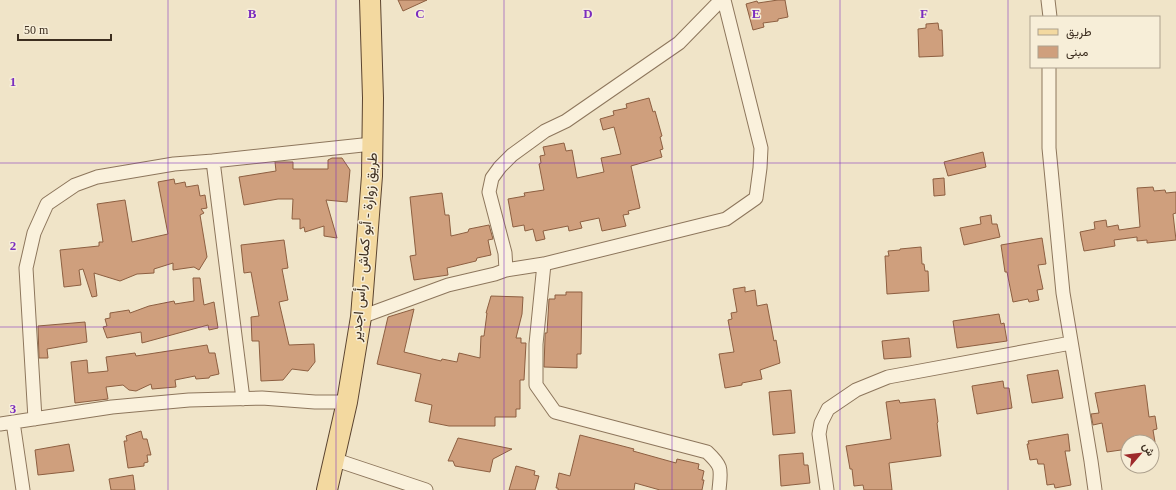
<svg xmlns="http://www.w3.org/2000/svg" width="1176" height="490" font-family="'Times New Roman',Vazirmatn,serif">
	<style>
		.building { fill: #cf9f7d; stroke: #8d5f41 }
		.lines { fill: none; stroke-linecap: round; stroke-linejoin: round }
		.street-casing { stroke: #8d765c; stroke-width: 15 }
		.primary-casing { stroke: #5b4430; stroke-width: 22 }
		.street { stroke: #faf1dc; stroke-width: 13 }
		.primary { stroke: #f3d9a0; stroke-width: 20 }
		.grid { fill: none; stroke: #7b2cbf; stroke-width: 1; stroke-opacity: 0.55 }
		.labels { text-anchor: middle; stroke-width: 3; stroke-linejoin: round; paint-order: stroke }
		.street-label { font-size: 14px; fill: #3d2e20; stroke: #f7eed8 }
		.grid-label { font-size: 13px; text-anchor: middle; font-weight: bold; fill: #7b2cbf; stroke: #f7eed8; stroke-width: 3; stroke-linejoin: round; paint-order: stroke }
	</style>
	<rect width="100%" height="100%" fill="#f0e4c8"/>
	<path class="building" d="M 398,0 L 427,0 L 403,11 Z
		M 778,0 L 785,0 L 788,17 L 778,19 L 778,21 L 763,23 L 764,27 L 753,30 L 746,4 L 757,1 L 758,3 Z
		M 938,23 L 939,30 L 942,30 L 943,56 L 919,57 L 918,29 L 926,28 L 926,24 Z
		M 649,98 L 653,112 L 655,111 L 662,136 L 660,137 L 663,149 L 660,150 L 662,157 L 631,166 L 640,208 L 628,211 L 629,214 L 623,215 L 626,226 L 602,231 L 599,218 L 580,222 L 582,228 L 569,231 L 568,226 L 543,231 L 545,239 L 536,241 L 533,229 L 525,231 L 524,225 L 513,227 L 508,199 L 525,196 L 524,193 L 544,190 L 539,164 L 541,163 L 540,156 L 545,155 L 543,147 L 564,143 L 566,151 L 572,150 L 577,178 L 604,172 L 601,158 L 621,154 L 614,127 L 603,130 L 600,119 L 614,115 L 613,111 L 627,108 L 626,104 Z
		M 983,152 L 986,167 L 948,176 L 944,162 Z
		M 332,158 L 342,158 L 350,170 L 347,202 L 326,200 L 337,238 L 324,236 L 324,226 L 305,232 L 304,227 L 300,229 L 300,219 L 292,219 L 293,199 L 278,199 L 244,205 L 239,177 L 276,171 L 275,162 L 293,162 L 293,169 L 328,169 L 328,160 Z
		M 944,178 L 945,195 L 934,196 L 933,179 Z
		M 174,179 L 175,184 L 185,182 L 186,187 L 198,185 L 200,196 L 205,195 L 207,208 L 201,209 L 204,213 L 200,215 L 207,257 L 199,270 L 194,267 L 173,270 L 173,263 L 154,269 L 154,273 L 137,274 L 120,281 L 94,273 L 97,296 L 92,297 L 83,269 L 79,270 L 81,285 L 64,287 L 60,250 L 99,246 L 99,242 L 103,242 L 97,204 L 125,200 L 132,242 L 168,234 L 158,182 Z
		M 1153,187 L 1154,191 L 1165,190 L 1166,193 L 1176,192 L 1176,213 L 1173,214 L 1176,240 L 1147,243 L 1147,240 L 1137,241 L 1137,237 L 1114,240 L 1115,246 L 1084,251 L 1080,232 L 1095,229 L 1094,222 L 1106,220 L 1107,227 L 1118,225 L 1119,230 L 1140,227 L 1137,188 Z
		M 442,193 L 445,215 L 449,215 L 451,236 L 468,232 L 469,229 L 489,225 L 493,239 L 488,240 L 491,255 L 477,258 L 476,261 L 447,268 L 448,275 L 414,280 L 410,256 L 416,255 L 410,197 Z
		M 991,215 L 992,224 L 997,224 L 1000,237 L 964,245 L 960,228 L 981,224 L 980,217 Z
		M 1042,238 L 1046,264 L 1038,265 L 1043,289 L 1037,290 L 1039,300 L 1029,302 L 1028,299 L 1013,302 L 1007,272 L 1005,272 L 1001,245 Z
		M 284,240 L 288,268 L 282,269 L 288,300 L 279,302 L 289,345 L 314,344 L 315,362 L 308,371 L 292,369 L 283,380 L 261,381 L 259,341 L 252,341 L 251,317 L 259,316 L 251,272 L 244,273 L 241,245 Z
		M 921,247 L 922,264 L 924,264 L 925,271 L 928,271 L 929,291 L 887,294 L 885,256 L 889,256 L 888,251 L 900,250 L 900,249 Z
		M 193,278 L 200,278 L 204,305 L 214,302 L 218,328 L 209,330 L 208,325 L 142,343 L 141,332 L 107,338 L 103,327 L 107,326 L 105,319 L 110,318 L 110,313 L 129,310 L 130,313 L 149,306 L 174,301 L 175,304 L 194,301 Z
		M 745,287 L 745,292 L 755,290 L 757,306 L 767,304 L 774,341 L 776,340 L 780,363 L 760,370 L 762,379 L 742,383 L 742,385 L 725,388 L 719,354 L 734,352 L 728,320 L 732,319 L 731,313 L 737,312 L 733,289 Z
		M 566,292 L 582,292 L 581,354 L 577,354 L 577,368 L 544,367 L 545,338 L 545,333 L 547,333 L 549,299 L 555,299 L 555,295 L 566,295 Z
		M 491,296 L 523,297 L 522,314 L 516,338 L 521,338 L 521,343 L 526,343 L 524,380 L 520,380 L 520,409 L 516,409 L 516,417 L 495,417 L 495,426 L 449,426 L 429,422 L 432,405 L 415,401 L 421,374 L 377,364 L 388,317 L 414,309 L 404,352 L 441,361 L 442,359 L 457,362 L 459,353 L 480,358 L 481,336 L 484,336 L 487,313 L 486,313 Z
		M 999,314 L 1001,324 L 1004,323 L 1007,341 L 957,348 L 953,321 Z
		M 85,322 L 87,342 L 47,349 L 48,358 L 39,358 L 38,326 Z
		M 909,338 L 911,357 L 884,359 L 882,341 Z
		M 207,345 L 209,353 L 215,353 L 219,374 L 210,376 L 209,378 L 196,379 L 195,376 L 175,380 L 176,387 L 152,389 L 151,384 L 136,391 L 129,390 L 123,385 L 106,387 L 108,399 L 75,403 L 71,362 L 87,360 L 88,373 L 108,371 L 106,357 L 135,353 L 136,356 Z
		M 1058,370 L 1063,398 L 1032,403 L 1027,375 Z
		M 1003,381 L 1004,388 L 1009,388 L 1012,408 L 977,414 L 972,386 Z
		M 1145,385 L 1149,417 L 1155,416 L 1157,429 L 1153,430 L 1155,442 L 1128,442 L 1128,449 L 1107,452 L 1102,423 L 1093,425 L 1091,414 L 1099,413 L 1095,393 Z
		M 791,390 L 795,433 L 773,435 L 769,392 Z
		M 935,399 L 938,422 L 937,423 L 941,456 L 889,463 L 892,490 L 864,490 L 863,485 L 854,486 L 852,469 L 850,469 L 846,446 L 891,439 L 886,402 L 899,400 L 900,403 Z
		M 141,431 L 143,439 L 147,439 L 151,455 L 147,455 L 148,462 L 144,463 L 144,466 L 128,468 L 124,441 L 127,441 L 126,436 Z
		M 1068,434 L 1070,451 L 1065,451 L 1071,485 L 1055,488 L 1054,484 L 1047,485 L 1044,464 L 1038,464 L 1037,459 L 1030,460 L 1027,444 L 1029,444 L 1028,441 Z
		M 580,435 L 634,449 L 633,451 L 676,463 L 677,459 L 699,464 L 698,469 L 704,471 L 702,480 L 704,480 L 702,490 L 660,490 L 635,483 L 634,490 L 558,490 L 558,488 L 556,488 L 559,473 L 570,476 Z
		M 458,438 L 512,449 L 493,459 L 490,472 L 455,466 L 453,461 L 448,461 Z
		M 69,444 L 74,471 L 38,475 L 35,450 Z
		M 803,453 L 804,465 L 808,465 L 810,483 L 781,486 L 779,455 Z
		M 516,466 L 535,471 L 534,475 L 539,476 L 535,490 L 509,490 Z
		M 133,475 L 135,490 L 111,490 L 109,479 Z"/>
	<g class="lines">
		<g class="street-casing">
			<path id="street" d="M 1048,0 L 1050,17
				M 1049,67 L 1049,148 L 1063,293 L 1091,461 L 1095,490
				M 213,161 L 243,399
				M 544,264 L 536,344 L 536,385 L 555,412 L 707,452 C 723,467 721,469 719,490
				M 506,270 L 544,264 L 726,219 L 756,198 L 760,168 L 761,148 L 724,0
				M 361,317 L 448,285 L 495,274 L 506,270 L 505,253 L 489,192 L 492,178 L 500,167 L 512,155 L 545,131 L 566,121 L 679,43 L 721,0
				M 35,419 L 26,268 L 34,233 L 47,204 L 75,185 L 97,177 L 174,164 L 213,161 L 372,144
				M 13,422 L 23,490
				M 0,424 L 112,407 L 189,400 L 262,398 L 315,402 L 347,402
				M 333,459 L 426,490
				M 827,490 L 819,434 L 821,423 L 828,409 L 856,390 L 888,377 L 1071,343"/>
		</g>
		<g class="primary-casing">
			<path id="primary" d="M 327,490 L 347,402 L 361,317 L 372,176 L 373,98 L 370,0"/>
		</g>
		<use href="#street" class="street"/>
		<use href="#primary" class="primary"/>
	</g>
	<path class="grid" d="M 168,0 L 168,490M 336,0 L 336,490M 504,0 L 504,490M 672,0 L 672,490M 840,0 L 840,490M 1008,0 L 1008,490M 0,163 L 1176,163M 0,327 L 1176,327"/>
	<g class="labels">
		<g class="street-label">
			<text transform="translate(364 247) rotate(-85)" y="5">طريق زوارة - أبو كماش - رأس اجدير</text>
		</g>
	</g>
	<g class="grid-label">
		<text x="252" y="18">B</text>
		<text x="420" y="18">C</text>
		<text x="588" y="18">D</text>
		<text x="756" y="18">E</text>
		<text x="924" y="18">F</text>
		<text x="13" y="86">1</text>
		<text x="13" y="250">2</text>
		<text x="13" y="413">3</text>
	</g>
	<rect x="1030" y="16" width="130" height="52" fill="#f7eed8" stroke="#ada18e"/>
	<rect x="1038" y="29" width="20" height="6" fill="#f3d9a0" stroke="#ada18e"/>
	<text x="1066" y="36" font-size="12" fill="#3d2e20">طريق</text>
	<rect x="1038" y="46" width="20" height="12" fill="#cf9f7d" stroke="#ada18e"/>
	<text x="1066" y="56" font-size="12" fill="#3d2e20">مبنى</text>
	<g transform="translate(1140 454) rotate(62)"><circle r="19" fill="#f7eed8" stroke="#ada18e"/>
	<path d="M0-3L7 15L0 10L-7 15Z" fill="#9e2a2b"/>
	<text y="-6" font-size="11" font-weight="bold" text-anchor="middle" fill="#3d2e20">ش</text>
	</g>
	<path d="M18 34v6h93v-6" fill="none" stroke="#3d2e20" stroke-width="2"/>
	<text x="24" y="34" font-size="12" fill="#3d2e20" stroke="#f7eed8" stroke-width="3" paint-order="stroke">50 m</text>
</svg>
